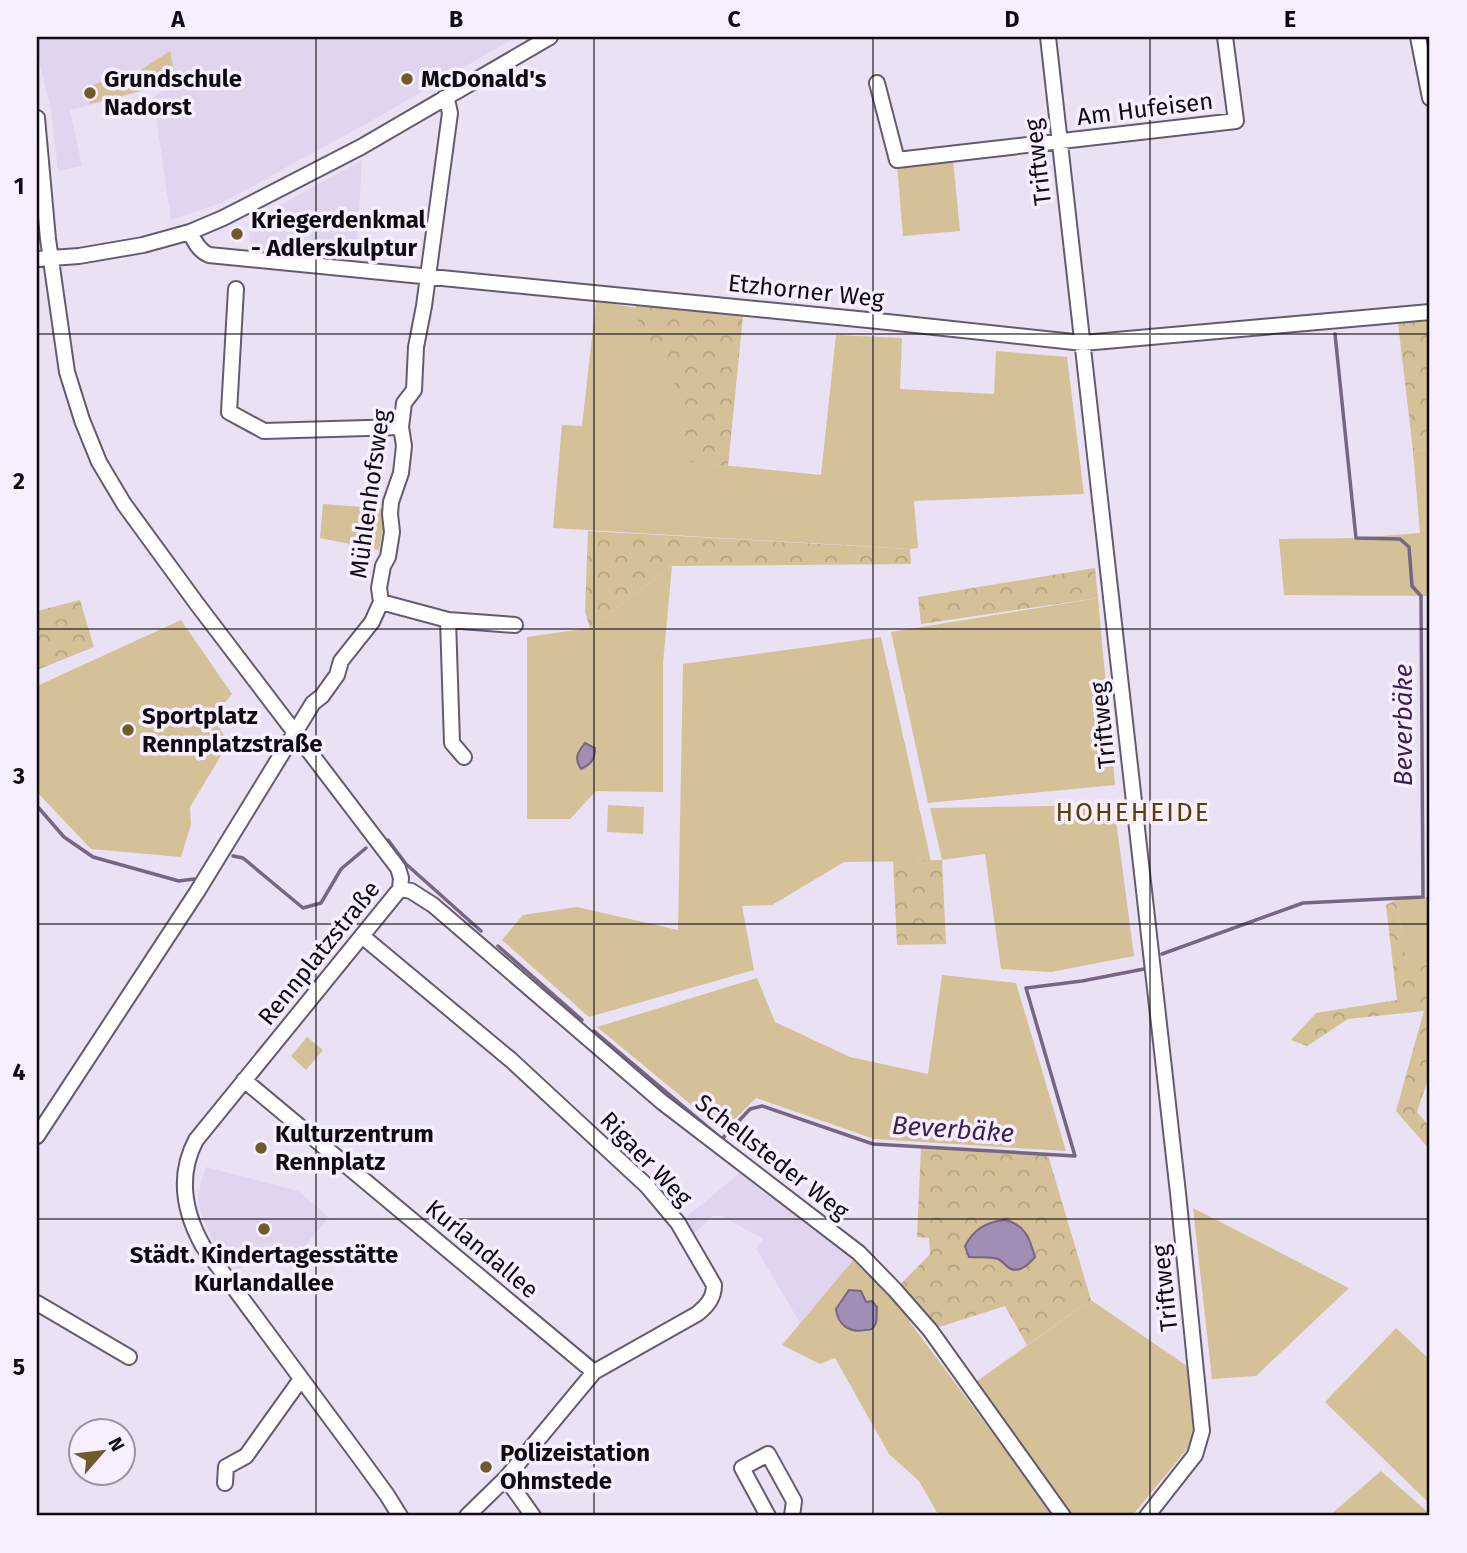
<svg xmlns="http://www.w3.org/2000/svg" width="1467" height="1553" font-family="'Fira Sans',sans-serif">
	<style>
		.built { fill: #e1d4ee }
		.green { fill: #d4c197; fill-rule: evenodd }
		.forest { fill: url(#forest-crowns) }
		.water { fill: #a28db5; stroke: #766684; stroke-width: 2 }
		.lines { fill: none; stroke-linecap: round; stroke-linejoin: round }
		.stream { stroke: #766684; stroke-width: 3.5 }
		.minor-casing { stroke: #645c6c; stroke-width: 18 }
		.minor { stroke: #fff; stroke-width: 14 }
		.grid { fill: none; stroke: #0f0b12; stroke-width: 2; stroke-opacity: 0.55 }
		.poi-dot { fill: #6f5a2a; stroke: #f7efff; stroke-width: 2.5 }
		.labels { text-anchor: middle; stroke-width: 7; stroke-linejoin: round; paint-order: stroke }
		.poi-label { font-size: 24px; font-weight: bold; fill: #0f0b12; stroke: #f7efff; text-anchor: start }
		.street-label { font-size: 24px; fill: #0f0b12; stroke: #f7efff }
		.water-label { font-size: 26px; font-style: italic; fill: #3c1f52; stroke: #f7efff }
		.neighbourhood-label { font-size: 26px; letter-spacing: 2px; fill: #584100; stroke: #f7efff }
		.neatline { fill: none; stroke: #0f0b12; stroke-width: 2.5 }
		.grid-label { font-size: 23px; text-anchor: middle; font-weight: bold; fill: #0f0b12 }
	</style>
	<defs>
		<pattern id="forest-crowns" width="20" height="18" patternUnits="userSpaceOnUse" patternTransform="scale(1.75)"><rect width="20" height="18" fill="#d4c197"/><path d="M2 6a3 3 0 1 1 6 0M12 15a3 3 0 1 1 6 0" fill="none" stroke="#b5a481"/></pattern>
	</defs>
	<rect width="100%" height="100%" fill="#ebe1f4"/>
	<path class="built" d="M 37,37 L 516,37 L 375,119 L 221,203 L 171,220 L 153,97 L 174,83 L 70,110 L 82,166 L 58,171 L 51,111 L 37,50 Z
		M 362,160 L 356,258 L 251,249 L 248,223 Z
		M 206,1167 L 298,1191 L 329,1217 L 294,1259 L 277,1244 L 235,1272 L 213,1240 L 203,1219 L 198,1202 L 200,1185 Z
		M 747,1167 L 859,1253 L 800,1323 L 756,1248 L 763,1239 L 722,1216 L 713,1216 L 693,1234 L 684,1219 Z"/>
	<path class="green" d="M 170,51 L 176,82 L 90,104 L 85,87 L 139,71 Z
		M 953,160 L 960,231 L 903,236 L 897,165 Z
		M 596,301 L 637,308 L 640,331 L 670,361 L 691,462 L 821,475 L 836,335 L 902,338 L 900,389 L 994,394 L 996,351 L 1067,357 L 1084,494 L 914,501 L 918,548 L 910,549 L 553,528 L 562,425 L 582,426 Z
		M 1430,449 L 1430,596 L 1284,595 L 1279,539 L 1356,538 L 1420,533 L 1413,451 Z
		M 323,504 L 387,509 L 379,550 L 320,538 Z
		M 672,566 L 663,663 L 663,792 L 596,791 L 570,819 L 527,819 L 527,637 L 590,628 Z
		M 1098,598 L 1115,785 L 928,803 L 891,632 Z
		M 181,620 L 232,694 L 212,718 L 229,742 L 190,807 L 191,825 L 181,857 L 91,849 L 37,792 L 37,686 Z
		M 881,637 L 931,861 L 844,862 L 772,905 L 742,906 L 754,970 L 589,1017 L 502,940 L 523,915 L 577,907 L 678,930 L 683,664 Z
		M 608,805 L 644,807 L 643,834 L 607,832 Z
		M 1114,805 L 1134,956 L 1051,972 L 1001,969 L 985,854 L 942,860 L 930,808 Z
		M 1423,897 L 1430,897 L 1430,964 L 1407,966 L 1396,900 Z
		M 942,975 L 1016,983 L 1066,1151 L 874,1139 L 756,1098 L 723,1131 L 597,1027 L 757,978 L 775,1022 L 850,1057 L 928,1074 Z
		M 307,1037 L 323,1050 L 306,1070 L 291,1056 Z
		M 1193,1208 L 1349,1288 L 1256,1376 L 1212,1379 Z
		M 859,1253 L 918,1317 L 909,1321 L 1054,1516 L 939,1516 L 919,1481 L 889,1454 L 835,1358 L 820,1364 L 782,1345 ZM 849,1291 L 860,1291 L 866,1302 L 876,1312 L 877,1322 L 836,1309 Z
		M 1091,1300 L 1197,1373 L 1202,1431 L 1132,1516 L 1065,1516 L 970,1386 Z
		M 1396,1328 L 1430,1360 L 1430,1504 L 1325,1402 Z
		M 1381,1471 L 1430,1514 L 1430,1516 L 1329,1516 Z"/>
	<path class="forest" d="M 635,302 L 743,316 L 728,466 L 690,462 L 670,362 L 640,331 Z
		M 1430,321 L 1430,449 L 1413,451 L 1398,323 Z
		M 588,531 L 910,549 L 911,564 L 672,566 L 590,628 L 585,612 Z
		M 1095,568 L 1098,598 L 921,624 L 918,597 Z
		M 80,600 L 94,647 L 37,670 L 37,611 Z
		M 942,860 L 946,944 L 897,945 L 893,861 Z
		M 1396,900 L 1407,965 L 1430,964 L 1430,1073 L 1417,1112 L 1430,1127 L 1430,1150 L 1396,1111 L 1424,1011 L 1348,1019 L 1307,1046 L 1291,1040 L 1316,1013 L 1397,1000 L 1386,905 Z
		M 921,1147 L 1048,1155 L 1091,1300 L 1027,1345 L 1005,1306 L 930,1330 L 895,1290 L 930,1254 L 929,1238 L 917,1237 Z"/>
	<path class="water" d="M 585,743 L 595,748 C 595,760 591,764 581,769 C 574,758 577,753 585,743 Z
		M 1005,1220 C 1025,1224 1030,1239 1035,1257 C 1030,1263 1021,1273 1011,1269 C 1006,1267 1003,1261 998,1259 C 989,1256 978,1258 969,1257 L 965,1246 C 974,1229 986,1222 1005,1220 Z
		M 849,1290 L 861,1291 L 866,1302 L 872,1301 L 877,1307 C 876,1312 878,1321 875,1325 C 873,1330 870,1330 865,1330 C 849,1333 838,1325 836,1309 Z"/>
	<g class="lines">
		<path class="stream" d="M 37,806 L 64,837 L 93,857 L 179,881 L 194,879
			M 388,840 L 406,864 L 481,931
			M 233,856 L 243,858 L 303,908 L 321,903 L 341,869 L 366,848
			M 498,946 L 582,1020
			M 1162,954 L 1303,903 L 1423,897 L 1421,596 L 1412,586 L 1409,547 L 1400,539 L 1356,538 L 1335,334
			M 594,1031 L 722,1139 L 750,1109 L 762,1106 L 873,1144 L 1075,1156 L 1026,988 L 1082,981 L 1144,969"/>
		<g class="minor-casing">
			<path id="minor" d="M 1048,37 L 1178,1193 L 1202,1431 L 1195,1455 L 1147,1516
				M 1418,37 L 1430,98
				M 877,83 L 897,160 L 1236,121 L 1225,37
				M 37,118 L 48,239 L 67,372 L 82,420 L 99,462 L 124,504 L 197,604 L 398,868 L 401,878 L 400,889 L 196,1140 C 177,1176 184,1212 203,1246 L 360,1458 L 387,1495 L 400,1516
				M 190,232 C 194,241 199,251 209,255 L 878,321 L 1083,343 L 1430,312
				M 37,259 L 79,256 L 143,245 L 190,232 L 223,218 L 361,147 L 550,37
				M 236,289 L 229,412 L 264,431 L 401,427
				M 381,602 L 448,620 L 515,625
				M 448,620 L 452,743 L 464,757
				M 400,889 L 411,891 L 433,905 L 662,1102 L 859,1253 L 895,1290 L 930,1330 L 1063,1516
				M 362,936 L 511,1060 L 647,1186 L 678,1223 L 714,1285 C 714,1298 707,1306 697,1314 L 594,1372 L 506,1478 L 467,1516
				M 244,1080 L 594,1372
				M 37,1136 L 197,892 L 313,703 L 322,696 L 337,675 L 341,661 L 372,622 L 381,602 L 379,588 L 383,566 L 388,557 L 392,532 L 390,514 L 391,502 L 401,473 L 404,446 L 401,427 L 404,403 L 414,390 L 416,347 L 424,306 L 450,113 L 448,104 L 444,98
				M 37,1303 L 129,1357
				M 506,1478 L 533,1516
				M 225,1483 L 226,1467 L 246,1456 L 301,1379
				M 768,1516 L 742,1468 L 768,1454 L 794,1501 L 792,1516"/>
		</g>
		<use href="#minor" class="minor"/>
	</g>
	<path class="grid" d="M 316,37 L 316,1516M 594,37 L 594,1516M 873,37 L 873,1516M 1150,37 L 1150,1516M 37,334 L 1430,334M 37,629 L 1430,629M 37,924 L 1430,924M 37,1219 L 1430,1219"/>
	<g class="poi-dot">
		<circle cx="407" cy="79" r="7"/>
		<circle cx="90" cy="93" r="7"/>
		<circle cx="237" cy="234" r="7"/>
		<circle cx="128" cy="730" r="7"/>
		<circle cx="261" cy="1148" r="7"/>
		<circle cx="264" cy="1229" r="7"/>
		<circle cx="486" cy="1467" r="7"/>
	</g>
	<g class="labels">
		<g class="poi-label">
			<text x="104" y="87">Grundschule<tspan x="104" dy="28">Nadorst</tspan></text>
			<text x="421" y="87">McDonald's</text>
			<text x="251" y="228">Kriegerdenkmal<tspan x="251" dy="28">- Adlerskulptur</tspan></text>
			<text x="142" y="724">Sportplatz<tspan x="142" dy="28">Rennplatzstraße</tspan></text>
			<text x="275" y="1142">Kulturzentrum<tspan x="275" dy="28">Rennplatz</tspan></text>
			<text x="264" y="1263" text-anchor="middle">Städt. Kindertagesstätte<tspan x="264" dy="28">Kurlandallee</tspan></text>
			<text x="500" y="1461">Polizeistation<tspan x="500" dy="28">Ohmstede</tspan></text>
		</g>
		<g class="street-label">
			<text transform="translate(1145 109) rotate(-7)" y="8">Am Hufeisen</text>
			<text transform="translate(1038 162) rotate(-97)" y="8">Triftweg</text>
			<text transform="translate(806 291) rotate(6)" y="8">Etzhorner Weg</text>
			<text transform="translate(370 494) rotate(-82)" y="8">Mühlenhofsweg</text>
			<text transform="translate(1103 725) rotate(-96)" y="8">Triftweg</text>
			<text transform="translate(319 953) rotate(-51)" y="8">Rennplatzstraße</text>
			<text transform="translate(772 1157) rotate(38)" y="8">Schellsteder Weg</text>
			<text transform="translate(646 1159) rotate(46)" y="8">Rigaer Weg</text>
			<text transform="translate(482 1249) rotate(40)" y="8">Kurlandallee</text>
			<text transform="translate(1165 1288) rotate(-96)" y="8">Triftweg</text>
		</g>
		<g class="water-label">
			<text transform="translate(1403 725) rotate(-90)" y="9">Beverbäke</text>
			<text transform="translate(953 1129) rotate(4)" y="9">Beverbäke</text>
		</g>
		<g class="neighbourhood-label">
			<text x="1133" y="821">HOHEHEIDE</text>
		</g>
	</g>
	<rect width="1467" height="1553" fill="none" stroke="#f7efff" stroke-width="77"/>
	<g transform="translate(102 1452) rotate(62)"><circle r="33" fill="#f7efff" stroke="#9a94a0" stroke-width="2"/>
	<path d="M0-5L12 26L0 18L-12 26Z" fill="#6f5a2a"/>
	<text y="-10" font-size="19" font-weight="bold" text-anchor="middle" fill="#0f0b12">N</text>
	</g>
	<rect x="38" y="38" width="1390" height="1476" class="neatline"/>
	<g class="grid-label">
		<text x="178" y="27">A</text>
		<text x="456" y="27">B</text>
		<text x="734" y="27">C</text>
		<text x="1012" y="27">D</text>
		<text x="1290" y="27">E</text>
		<text x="19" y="194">1</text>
		<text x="19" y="489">2</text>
		<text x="19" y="784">3</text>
		<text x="19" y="1080">4</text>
		<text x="19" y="1375">5</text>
	</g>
</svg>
